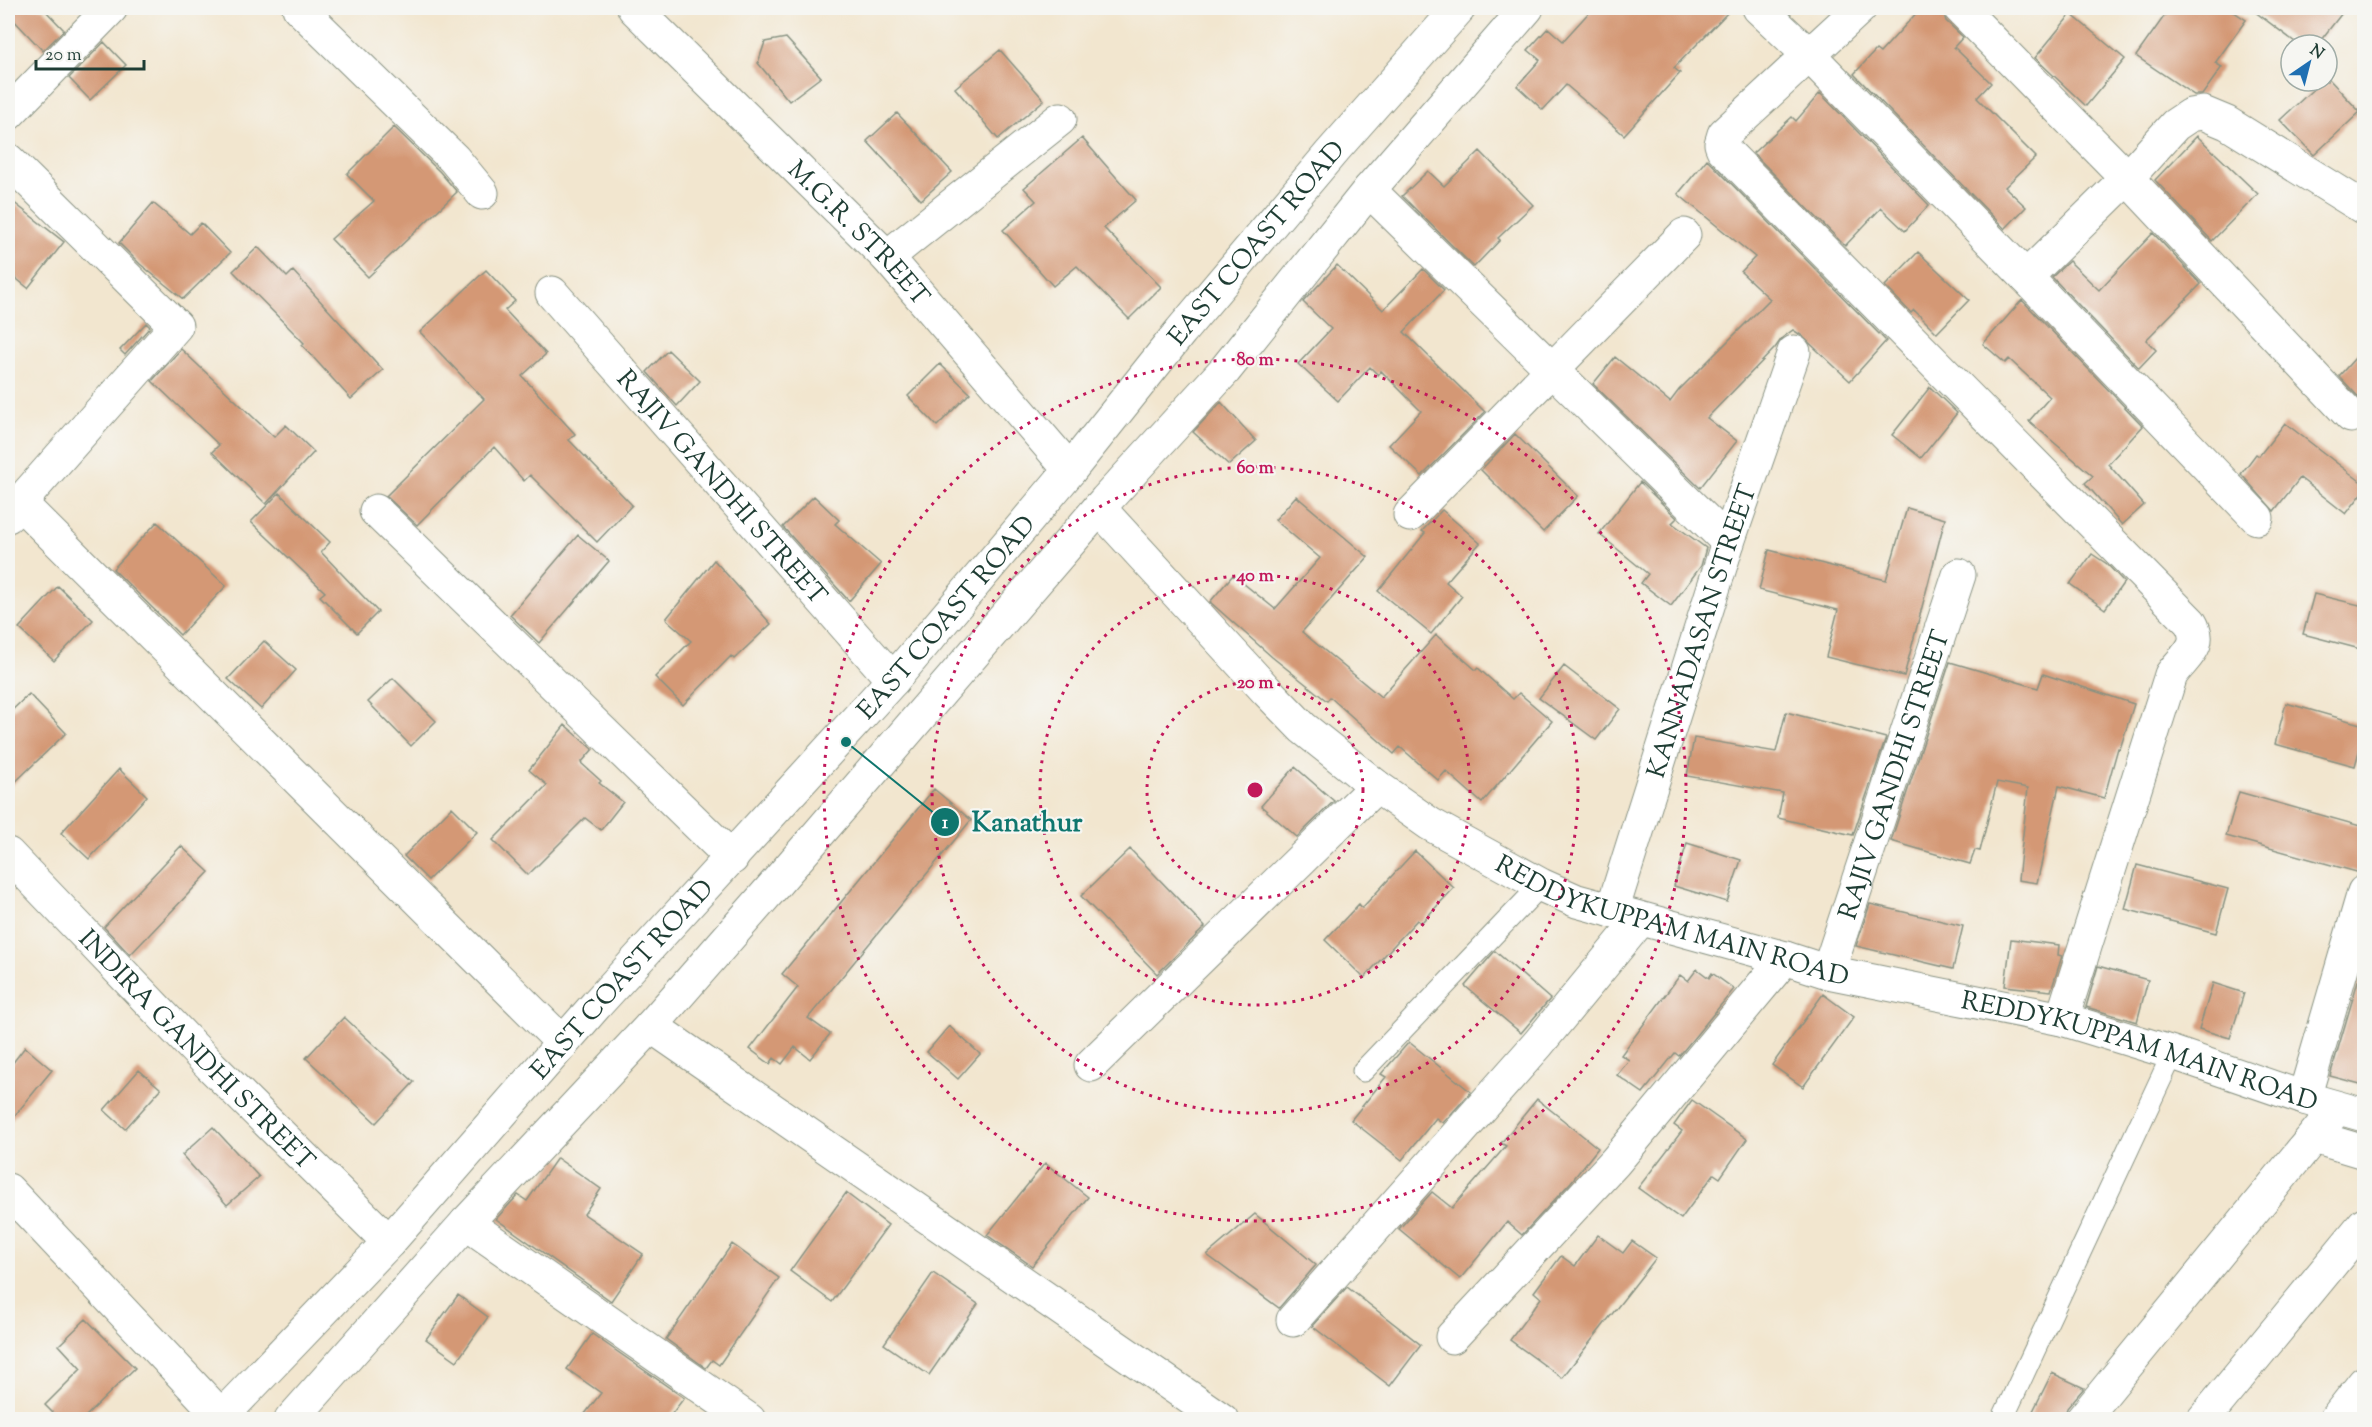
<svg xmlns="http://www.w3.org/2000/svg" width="2372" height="1427" font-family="'Sorts Mill Goudy',serif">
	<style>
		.building { fill: #d49874 }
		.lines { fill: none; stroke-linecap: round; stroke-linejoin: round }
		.service-casing { stroke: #889282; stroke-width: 23 }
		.minor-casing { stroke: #889282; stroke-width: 35 }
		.primary-casing { stroke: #889282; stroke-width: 35 }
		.service { stroke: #fff; stroke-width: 21 }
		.minor { stroke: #fff; stroke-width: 33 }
		.primary { stroke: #fff; stroke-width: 33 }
		.ring { fill: none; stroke: #c2185b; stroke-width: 3; stroke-dasharray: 3 6 }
		.labels { text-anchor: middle; stroke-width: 4.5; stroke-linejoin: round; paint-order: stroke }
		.street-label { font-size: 26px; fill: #1f3d34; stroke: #f6f6f2 }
		.centre { fill: #c2185b; stroke: #f6f6f2; stroke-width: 3 }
		.ring-label { font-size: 18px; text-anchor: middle; font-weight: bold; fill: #c2185b; stroke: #f6f6f2; stroke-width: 4.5; stroke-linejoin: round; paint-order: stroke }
		.leader { fill: none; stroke: #0f766e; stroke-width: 2 }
		.callout-dot { fill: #0f766e; stroke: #f6f6f2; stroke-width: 2 }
		.mark-label { font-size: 18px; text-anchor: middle; font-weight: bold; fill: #fff }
		.callout-label { font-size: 27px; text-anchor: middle; font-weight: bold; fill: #0f766e; stroke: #f6f6f2; stroke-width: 4.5; stroke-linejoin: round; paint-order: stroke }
	</style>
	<rect width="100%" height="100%" fill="#f6f6f2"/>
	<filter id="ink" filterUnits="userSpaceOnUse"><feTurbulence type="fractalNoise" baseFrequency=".0167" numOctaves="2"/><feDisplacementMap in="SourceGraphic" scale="12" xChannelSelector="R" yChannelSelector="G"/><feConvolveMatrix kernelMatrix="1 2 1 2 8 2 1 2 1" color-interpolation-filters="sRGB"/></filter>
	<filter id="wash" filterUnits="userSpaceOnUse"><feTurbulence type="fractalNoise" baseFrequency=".008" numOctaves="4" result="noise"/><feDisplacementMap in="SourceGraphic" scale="24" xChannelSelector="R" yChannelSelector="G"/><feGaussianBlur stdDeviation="1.35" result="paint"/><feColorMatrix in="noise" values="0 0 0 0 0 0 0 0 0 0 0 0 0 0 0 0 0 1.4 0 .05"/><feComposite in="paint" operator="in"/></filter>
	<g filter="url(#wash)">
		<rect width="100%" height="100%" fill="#f2e6cf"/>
		<g id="blocks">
			<path class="building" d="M 8,8 L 43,8 L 64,30 L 43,51 L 8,14 Z
				M 1593,8 L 1732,8 L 1674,68 L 1680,73 L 1624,135 L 1566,85 L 1543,110 L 1517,86 L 1540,60 L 1528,50 L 1548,28 L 1563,41 Z
				M 1921,8 L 1942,8 L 1946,21 L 1963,37 L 1954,47 L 1991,83 L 1977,98 L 2036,157 L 2005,187 L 2026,207 L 2005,229 L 1854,74 L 1876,50 L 1880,53 Z
				M 2170,8 L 2228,8 L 2246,20 L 2215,63 L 2222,67 L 2202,95 L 2194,95 L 2136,56 Z
				M 2250,8 L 2346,8 L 2317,45 L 2299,45 Z
				M 2071,14 L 2125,59 L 2086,106 L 2035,58 Z
				M 786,38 L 821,77 L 789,101 L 758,63 L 765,42 Z
				M 104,42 L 126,65 L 90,100 L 69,78 Z
				M 1000,50 L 1044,100 L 998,139 L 955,88 Z
				M 2327,77 L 2360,112 L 2314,155 L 2280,120 L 2322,81 L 2327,81 Z
				M 1820,93 L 1929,205 L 1905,231 L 1881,208 L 1845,246 L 1753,153 L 1792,117 L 1796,121 Z
				M 897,113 L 952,172 L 921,200 L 867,141 Z
				M 394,127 L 440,172 L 457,192 L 368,277 L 331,239 L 374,201 L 347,174 Z
				M 2197,136 L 2258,194 L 2212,241 L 2155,180 Z
				M 1082,138 L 1136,200 L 1104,228 L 1161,287 L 1129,319 L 1077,266 L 1053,286 L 1003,230 L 1036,201 L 1024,188 Z
				M 1480,151 L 1533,205 L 1498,238 L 1500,240 L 1474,267 L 1402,196 L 1428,171 L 1444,186 Z
				M 1707,159 L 1886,341 L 1850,381 L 1801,335 L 1793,330 L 1782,338 L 1775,348 L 1707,418 L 1737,441 L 1700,488 L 1593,384 L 1615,357 L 1670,402 L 1679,390 L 1770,299 L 1741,272 L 1755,257 L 1678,194 Z
				M 8,198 L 64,242 L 28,288 L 8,272 Z
				M 153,203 L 190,234 L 201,223 L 230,253 L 183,299 L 140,264 L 119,243 Z
				M 2153,233 L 2201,284 L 2146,340 L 2156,350 L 2139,368 L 2052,277 L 2069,261 L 2099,290 Z
				M 258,247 L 287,277 L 293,271 L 383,370 L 351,399 L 302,345 L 304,343 L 233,271 Z
				M 1918,252 L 1969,300 L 1937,333 L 1914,310 L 1911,313 L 1885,286 Z
				M 1337,265 L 1383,310 L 1423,269 L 1444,290 L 1404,332 L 1485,412 L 1422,476 L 1389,445 L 1421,411 L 1381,371 L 1378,375 L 1370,367 L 1338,401 L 1298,364 L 1331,329 L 1303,302 Z
				M 486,270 L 515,301 L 505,310 L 546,354 L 522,376 L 575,434 L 569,440 L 632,505 L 597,542 L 530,475 L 524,481 L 494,447 L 417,525 L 386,496 L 484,399 L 420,332 Z
				M 2022,300 L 2143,426 L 2108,464 L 2144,505 L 2122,525 L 2085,483 L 2093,476 L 2029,421 L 2050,397 L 2009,359 L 2005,363 L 1983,344 Z
				M 146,323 L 150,327 L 125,355 L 120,350 Z
				M 2364,348 L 2364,403 L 2339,376 Z
				M 181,349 L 274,437 L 286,425 L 314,452 L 266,504 L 212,452 L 219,445 L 152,381 Z
				M 668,350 L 700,381 L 677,406 L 647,372 Z
				M 940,364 L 970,393 L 937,426 L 908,396 Z
				M 1930,387 L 1957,413 L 1921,458 L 1892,435 Z
				M 1221,402 L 1256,441 L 1229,465 L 1193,432 Z
				M 2285,423 L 2364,484 L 2364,491 L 2346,514 L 2300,478 L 2274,511 L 2241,474 L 2256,454 L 2259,456 Z
				M 1515,434 L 1578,496 L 1543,532 L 1481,470 Z
				M 1640,482 L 1677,518 L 1672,523 L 1706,548 L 1701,566 L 1671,606 L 1641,583 L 1648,574 L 1599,534 Z
				M 279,493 L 330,542 L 321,552 L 378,612 L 357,633 L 320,596 L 325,592 L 251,522 Z
				M 814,496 L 839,520 L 835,524 L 881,564 L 849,601 L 783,527 Z
				M 1296,496 L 1368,557 L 1302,632 L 1381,697 L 1436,635 L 1476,670 L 1478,668 L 1513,699 L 1519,693 L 1552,721 L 1482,803 L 1446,771 L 1438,780 L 1400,747 L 1394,754 L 1330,697 L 1327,701 L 1272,657 L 1210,602 L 1233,575 L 1275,609 L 1320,558 L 1275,520 Z
				M 1907,508 L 1945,519 L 1904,676 L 1826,657 L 1838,610 L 1759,590 L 1769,550 L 1886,580 Z
				M 1442,510 L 1480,543 L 1446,582 L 1462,596 L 1431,634 L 1378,591 L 1425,533 L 1422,531 Z
				M 157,522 L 226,586 L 180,635 L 113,569 Z
				M 578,535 L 609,561 L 539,643 L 510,615 Z
				M 2092,554 L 2107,564 L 2124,582 L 2105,609 L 2070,584 Z
				M 714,560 L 771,624 L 734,659 L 731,656 L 683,705 L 655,677 L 691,641 L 666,619 Z
				M 58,586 L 93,620 L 54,661 L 19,628 Z
				M 2314,594 L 2364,606 L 2364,650 L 2303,634 Z
				M 264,641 L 296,670 L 261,709 L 228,679 Z
				M 1950,662 L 2038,688 L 2043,674 L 2134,704 L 2120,749 L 2118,748 L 2104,798 L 2059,786 L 2037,883 L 2018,880 L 2028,788 L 1997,782 L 1980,851 L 1975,850 L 1970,864 L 1891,841 Z
				M 1564,666 L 1620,709 L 1596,740 L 1539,698 Z
				M 393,678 L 436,721 L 411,746 L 368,702 Z
				M 29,694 L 66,733 L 8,789 L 8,714 Z
				M 2286,703 L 2364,725 L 2364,733 L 2355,766 L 2275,744 Z
				M 1786,712 L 1886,738 L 1853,835 L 1778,818 L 1783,793 L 1687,776 L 1694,738 L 1776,752 Z
				M 565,725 L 593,749 L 581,763 L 601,781 L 599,783 L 623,802 L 601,830 L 585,818 L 528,875 L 493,840 L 547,785 L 529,770 Z
				M 1295,767 L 1334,801 L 1297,837 L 1261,806 Z
				M 119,769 L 147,796 L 89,859 L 61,833 Z
				M 934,789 L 971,820 L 808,1018 L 830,1034 L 810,1059 L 795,1047 L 782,1064 L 774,1058 L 770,1064 L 750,1049 L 798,987 L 782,974 Z
				M 2239,792 L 2364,827 L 2364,874 L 2226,836 Z
				M 452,807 L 477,832 L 428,880 L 404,856 Z
				M 1687,843 L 1741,860 L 1727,902 L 1674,886 Z
				M 181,846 L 209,872 L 130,955 L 104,927 Z
				M 1130,849 L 1205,927 L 1157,974 L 1081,896 Z
				M 1415,851 L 1454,888 L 1421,923 L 1417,920 L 1364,978 L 1325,940 L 1359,904 L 1362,908 Z
				M 2137,865 L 2228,889 L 2216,933 L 2125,909 Z
				M 1870,904 L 1963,926 L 1953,969 L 1856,946 Z
				M 2011,939 L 2059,945 L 2058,955 L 2062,956 L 2051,991 L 2005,986 Z
				M 1495,951 L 1550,999 L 1521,1033 L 1465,986 Z
				M 2098,966 L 2148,980 L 2137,1022 L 2086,1007 Z
				M 1697,969 L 1709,978 L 1712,973 L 1734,989 L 1679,1056 L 1675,1053 L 1643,1093 L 1617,1075 L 1629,1060 L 1621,1055 L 1680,975 L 1688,981 Z
				M 2358,981 L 2364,982 L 2364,1085 L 2330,1076 Z
				M 2213,983 L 2244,993 L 2230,1038 L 2199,1029 Z
				M 1823,994 L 1854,1017 L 1803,1087 L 1772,1065 Z
				M 344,1017 L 414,1082 L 376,1123 L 306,1058 Z
				M 949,1026 L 980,1054 L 958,1079 L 927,1052 Z
				M 1409,1042 L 1471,1092 L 1443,1123 L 1436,1118 L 1402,1160 L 1351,1120 L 1386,1077 L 1381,1074 Z
				M 25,1047 L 52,1070 L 8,1124 L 8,1069 Z
				M 139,1070 L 161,1089 L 125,1129 L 104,1110 Z
				M 1537,1099 L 1598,1148 L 1571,1182 L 1522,1235 L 1507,1222 L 1460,1279 L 1399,1229 L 1432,1192 L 1452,1208 L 1506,1146 L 1501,1143 Z
				M 1692,1100 L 1747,1139 L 1720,1178 L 1714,1174 L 1681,1219 L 1638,1188 L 1682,1131 L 1674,1125 Z
				M 213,1127 L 259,1177 L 227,1205 L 182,1155 Z
				M 557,1158 L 601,1189 L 584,1214 L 643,1254 L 611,1301 L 496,1219 L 518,1195 L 527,1201 Z
				M 1045,1163 L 1088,1197 L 1032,1266 L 987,1235 Z
				M 846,1193 L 888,1225 L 832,1302 L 790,1271 Z
				M 1255,1214 L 1316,1265 L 1279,1308 L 1207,1255 Z
				M 1598,1235 L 1623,1253 L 1632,1241 L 1656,1258 L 1562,1378 L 1510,1340 L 1541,1298 L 1534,1292 L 1561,1256 L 1575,1266 Z
				M 732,1244 L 779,1278 L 719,1365 L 712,1360 L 706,1368 L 666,1339 Z
				M 933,1273 L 978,1304 L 929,1375 L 884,1344 Z
				M 1347,1287 L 1421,1345 L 1390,1386 L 1312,1326 Z
				M 458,1295 L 488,1317 L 457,1361 L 426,1339 Z
				M 86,1319 L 135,1368 L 83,1419 L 59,1419 L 45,1405 L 81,1369 L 59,1345 Z
				M 592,1334 L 684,1398 L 668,1419 L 581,1419 L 601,1393 L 567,1369 Z
				M 2052,1373 L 2084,1388 L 2067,1408 L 2064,1419 L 2029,1419 Z"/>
		</g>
	</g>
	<g filter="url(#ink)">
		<use href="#blocks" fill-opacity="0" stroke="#889282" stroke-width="1.5"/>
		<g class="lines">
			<g class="service-casing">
				<path id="service" d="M 1363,1071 L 1541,885
					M 2002,1420 L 2173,1053"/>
			</g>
			<g class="minor-casing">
				<g id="minor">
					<path d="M 299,8 L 454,159 L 482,193"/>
					<path id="s1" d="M 634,8 L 887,257 L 1070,470"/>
					<path d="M 1759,8 L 1809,55 L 2026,277 L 2257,518"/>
					<path d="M 1860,8 L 1724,134 L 1721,144 L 1723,149 L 2190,622 C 2205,646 2184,656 2171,675 L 2062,1019"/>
					<path d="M 1960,8 L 2127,178 L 2351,416"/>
					<path d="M 8,114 L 111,8"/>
					<path d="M 8,160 L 176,326 L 8,516"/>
					<path d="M 1369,190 L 1728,542"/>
					<path d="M 887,257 L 1060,119"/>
					<path d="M 2026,277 L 2127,178 L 2175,125 L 2190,115 L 2203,113 L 2227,123 L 2364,208"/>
					<path id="s2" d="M 552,293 L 893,680"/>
					<path d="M 19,502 L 563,1043"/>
					<path id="s3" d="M 1099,508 L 1266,690 L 1303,728 L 1376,786 L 1430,824 L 1541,885 L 1577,901 L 1785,958 L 1828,972 L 2062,1019 L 2173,1053 L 2304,1098 L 2364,1115"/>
					<path d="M 376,511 L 732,858"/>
					<path d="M 1410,515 L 1684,235"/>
					<path id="s4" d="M 8,854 L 212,1067 L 389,1242"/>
					<path id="s5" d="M 1612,911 L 1728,542 L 1794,352"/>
					<path id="s6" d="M 1828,972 L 1959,575"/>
					<path d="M 651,1026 L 1222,1420"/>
					<path d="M 1091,1065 L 1376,786"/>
					<path d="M 2304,1098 L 2364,892"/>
					<path d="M 2314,1137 L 2364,1152"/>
					<path d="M 8,1190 L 221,1416"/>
					<path d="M 466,1223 L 749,1420"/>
					<path d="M 1293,1320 L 1538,1044 L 1640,920"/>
					<path d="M 1452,1337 L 1615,1162 L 1785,958"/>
					<path d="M 2082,1420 L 2337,1108"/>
					<path d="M 2203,1420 L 2364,1224"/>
					<path d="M 2335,1420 L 2364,1383"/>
				</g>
			</g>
			<g class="primary-casing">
				<g id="primary">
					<path id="s7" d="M 218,1420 L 389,1242 L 596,1005 L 893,680 L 1070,470 L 1181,331 L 1331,153 L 1459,8"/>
					<path d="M 291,1420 L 466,1223 L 651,1026 L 771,889 L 1106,500 L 1225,370 L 1369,190 L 1527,8"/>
				</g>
			</g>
			<use href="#service" class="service"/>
			<use href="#minor" class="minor"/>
			<use href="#primary" class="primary"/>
		</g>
	</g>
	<g class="ring">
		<circle cx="1255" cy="790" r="108"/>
		<circle cx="1255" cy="790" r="215"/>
		<circle cx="1255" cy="790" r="323"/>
		<circle cx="1255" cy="790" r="431"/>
	</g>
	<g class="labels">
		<g class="street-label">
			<text dy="9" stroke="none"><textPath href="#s1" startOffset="318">M.G.R. STREET</textPath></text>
			<text dy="9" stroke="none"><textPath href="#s7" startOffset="1570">EAST COAST ROAD</textPath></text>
			<text dy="9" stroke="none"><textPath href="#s2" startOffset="258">RAJIV GANDHI STREET</textPath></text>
			<text dy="9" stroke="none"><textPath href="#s7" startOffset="1084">EAST COAST ROAD</textPath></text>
			<text dy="9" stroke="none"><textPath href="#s5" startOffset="294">KANNADASAN STREET</textPath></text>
			<text dy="9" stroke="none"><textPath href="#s6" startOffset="208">RAJIV GANDHI STREET</textPath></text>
			<text dy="9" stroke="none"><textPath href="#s3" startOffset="722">REDDYKUPPAM MAIN ROAD</textPath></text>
			<text dy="9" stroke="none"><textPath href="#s7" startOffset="598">EAST COAST ROAD</textPath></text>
			<text dy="9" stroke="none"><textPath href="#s4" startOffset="272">INDIRA GANDHI STREET</textPath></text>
			<text dy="9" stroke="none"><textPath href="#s3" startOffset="1208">REDDYKUPPAM MAIN ROAD</textPath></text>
		</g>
	</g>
	<circle cx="1255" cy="790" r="9" class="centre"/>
	<g class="ring-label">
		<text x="1255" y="365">80 m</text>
		<text x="1255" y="473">60 m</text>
		<text x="1255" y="581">40 m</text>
		<text x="1255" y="688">20 m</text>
	</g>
	<path class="leader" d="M846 742L945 822"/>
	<g class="callout-dot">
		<circle cx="846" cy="742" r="6"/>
		<circle cx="945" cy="822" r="15"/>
	</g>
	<g class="mark-label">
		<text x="945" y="828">1</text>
	</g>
	<g class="callout-label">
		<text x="1027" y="831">Kanathur</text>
	</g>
	<rect width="2372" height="1427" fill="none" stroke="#f6f6f2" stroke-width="30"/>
	<g transform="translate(2309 63) rotate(35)"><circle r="28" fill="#f6f6f2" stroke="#a0aca6" stroke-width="1.5"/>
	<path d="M0-4.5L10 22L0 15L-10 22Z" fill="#1f6fb2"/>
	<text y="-9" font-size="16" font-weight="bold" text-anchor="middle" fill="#1f3d34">N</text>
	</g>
	<path d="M36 60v9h108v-9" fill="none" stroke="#1f3d34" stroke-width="3"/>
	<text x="45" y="60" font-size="18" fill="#1f3d34" stroke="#f6f6f2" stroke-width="4.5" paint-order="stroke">20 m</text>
</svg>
